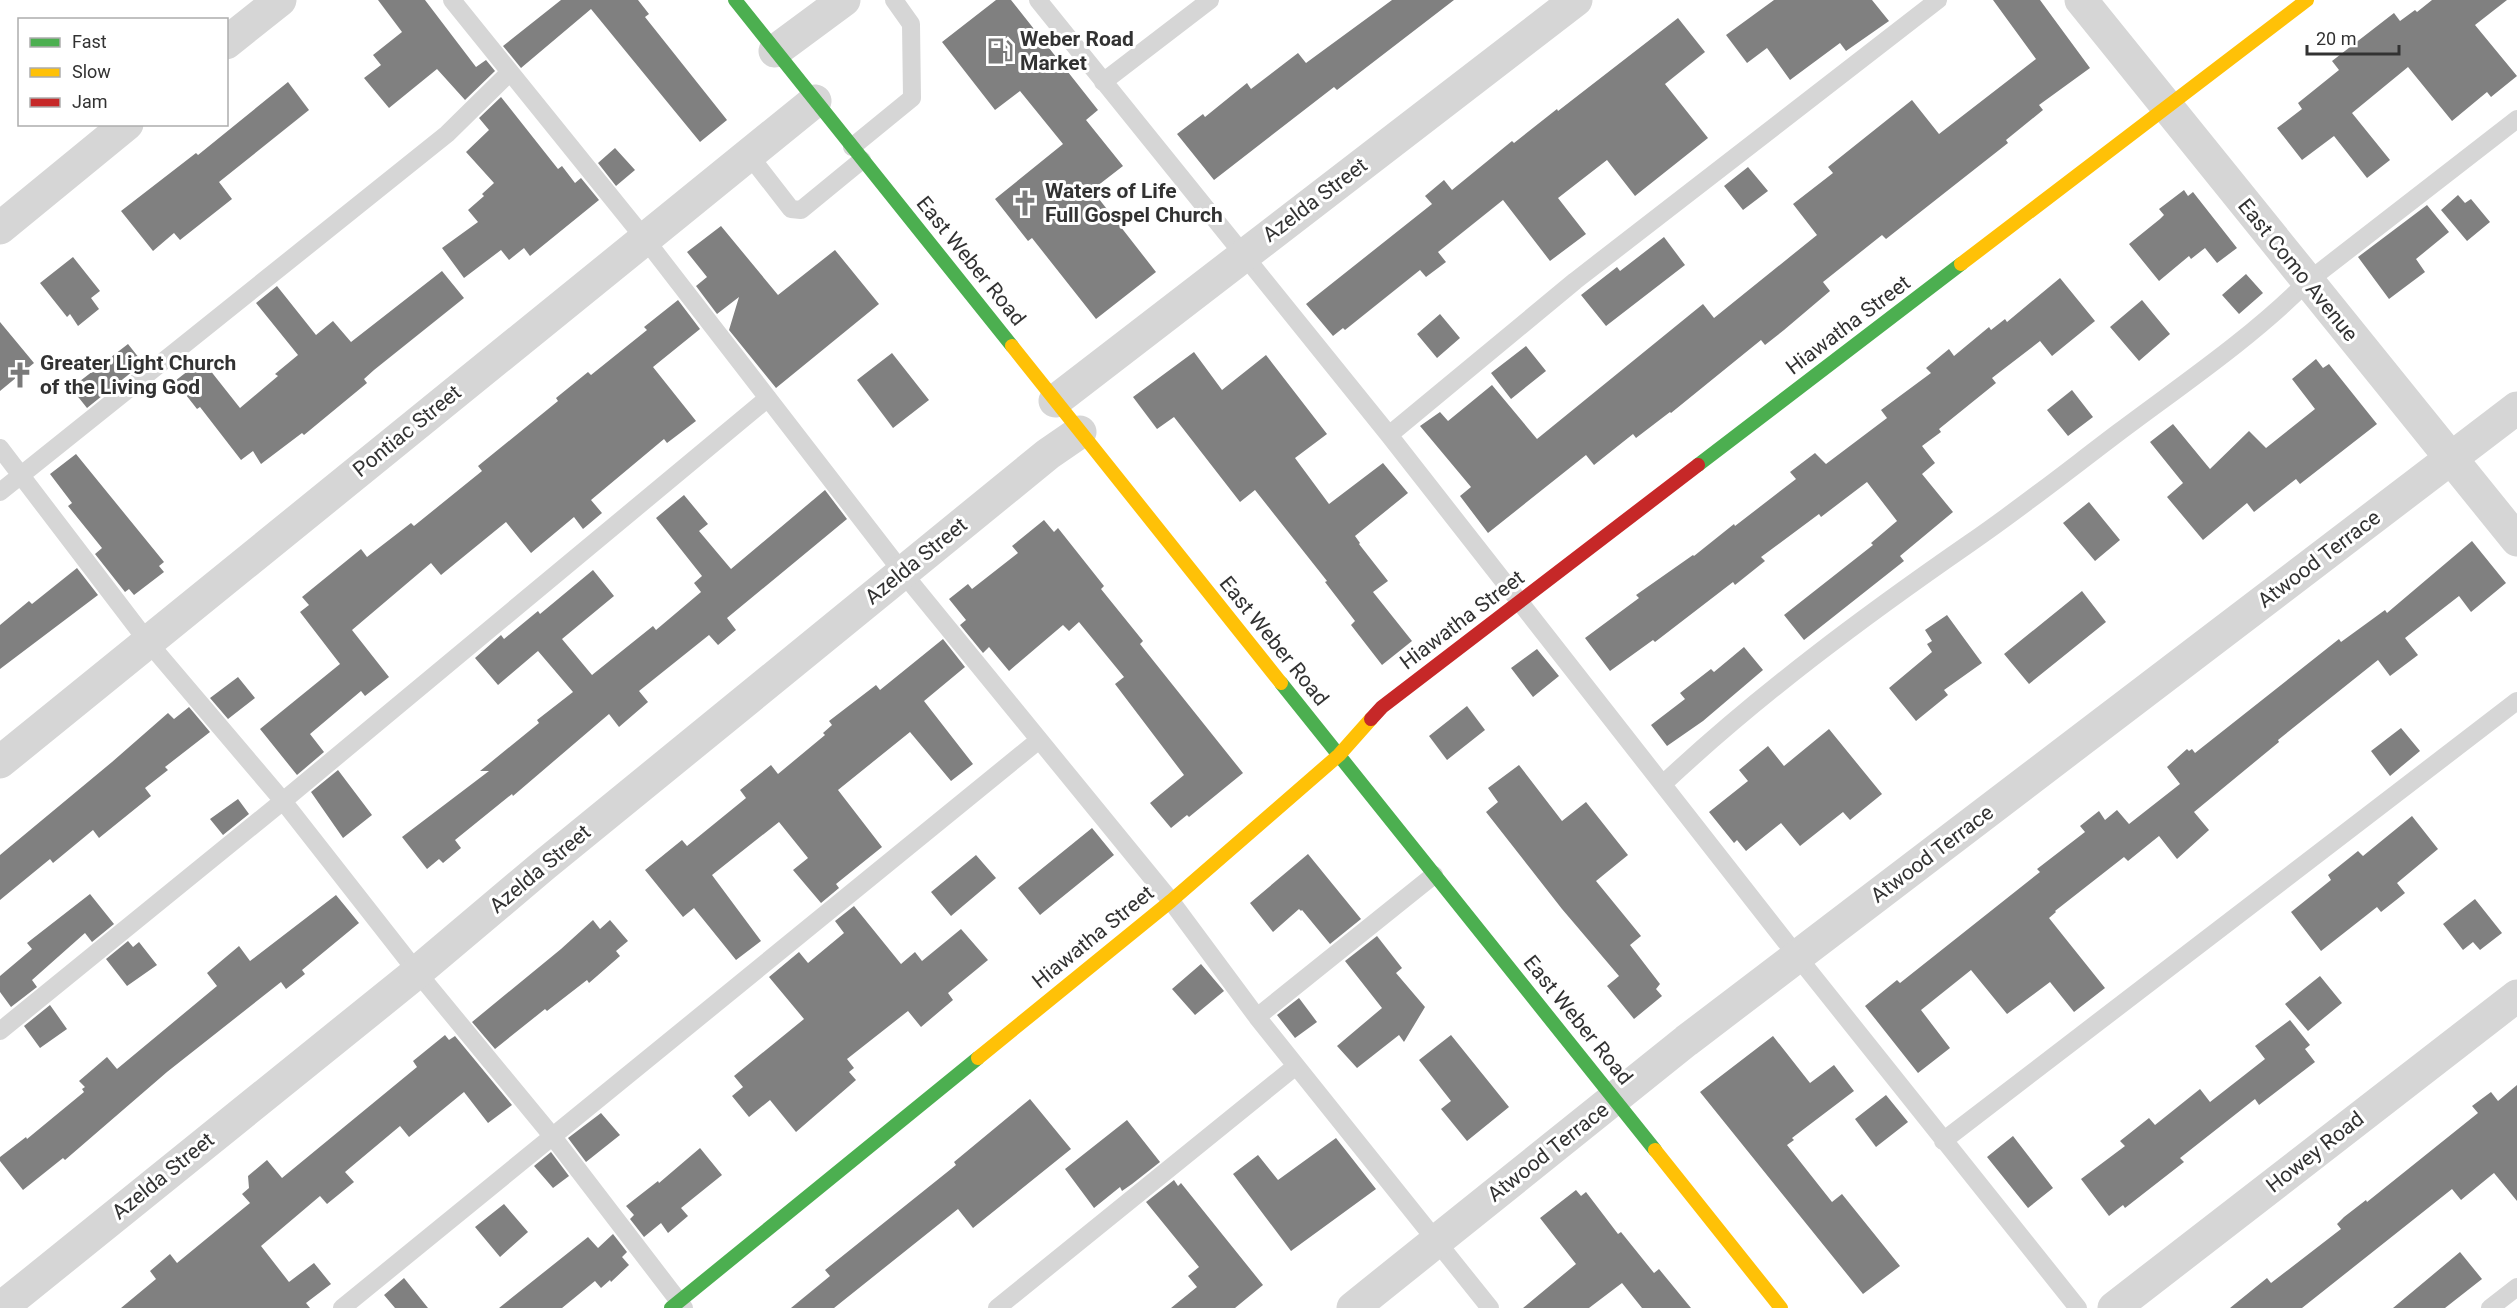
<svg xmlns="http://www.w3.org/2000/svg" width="2517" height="1308" font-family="Roboto,sans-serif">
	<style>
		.building { fill: #808080 }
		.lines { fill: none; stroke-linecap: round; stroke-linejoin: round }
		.lane { stroke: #d6d6d6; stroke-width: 18 }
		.street { stroke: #d6d6d6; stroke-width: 33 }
		.fast { stroke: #4caf50; stroke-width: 14 }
		.slow { stroke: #ffc107; stroke-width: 14 }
		.jam { stroke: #c62828; stroke-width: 14 }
		.labels { text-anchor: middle; stroke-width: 6; stroke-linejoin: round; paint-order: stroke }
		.poi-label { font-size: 21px; font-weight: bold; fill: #323232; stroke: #fff; text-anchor: start }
		.street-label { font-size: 21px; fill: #323232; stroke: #fff }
	</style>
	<rect width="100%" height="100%" fill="#fff"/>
	<path class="building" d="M 378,0 L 425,0 L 476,67 L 486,60 L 495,71 L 465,100 L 437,69 L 389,108 L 364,78 L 381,65 L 373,55 L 402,32 Z
		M 561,0 L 638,0 L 649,14 L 645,17 L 727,120 L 700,142 L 591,9 L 521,68 L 503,46 Z
		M 996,0 L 1011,0 L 1098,110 L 1086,120 L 1123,166 L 1092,190 L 1156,272 L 1096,319 L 1032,238 L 1028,241 L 995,199 L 1063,144 L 1020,91 L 995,110 L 942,42 Z
		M 1392,0 L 1454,0 L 1337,90 L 1334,87 L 1214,180 L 1177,134 L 1203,114 L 1205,117 L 1247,83 L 1251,89 L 1298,53 L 1306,63 Z
		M 1774,0 L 1872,0 L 1889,21 L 1846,51 L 1840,43 L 1790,80 L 1767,48 L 1747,63 L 1726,35 Z
		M 1993,0 L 2040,0 L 2090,68 L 2039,105 L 2043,110 L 2006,140 L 2008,143 L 1886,239 L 1882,235 L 1823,282 L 1830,291 L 1784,330 L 1765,345 L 1761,340 L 1671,413 L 1670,412 L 1636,438 L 1633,434 L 1594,465 L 1586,455 L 1488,533 L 1460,496 L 1471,487 L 1420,426 L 1440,412 L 1448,421 L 1492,385 L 1537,439 L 1703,304 L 1714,318 L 1817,235 L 1793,204 L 1833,173 L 1828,167 L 1912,100 L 1939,134 L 2036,59 Z
		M 2432,0 L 2507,0 L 2475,25 L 2517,76 L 2491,97 L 2487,92 L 2452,121 L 2408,67 L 2352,113 L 2390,160 L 2367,178 L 2334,136 L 2302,160 L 2277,128 L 2302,109 L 2298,103 L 2339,70 L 2332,61 L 2394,13 L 2400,21 L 2415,10 L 2417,12 Z
		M 1678,18 L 1705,52 L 1665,84 L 1708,138 L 1635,196 L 1607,160 L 1558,198 L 1586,234 L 1550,261 L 1503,200 L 1438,252 L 1446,262 L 1426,277 L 1420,270 L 1345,330 L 1343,328 L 1333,336 L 1306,304 L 1432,204 L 1425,196 L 1444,180 L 1452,190 L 1512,141 L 1514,143 L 1557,109 L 1558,111 Z
		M 288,82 L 309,110 L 219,182 L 232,199 L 180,240 L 174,233 L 153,251 L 121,211 L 196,153 L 198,155 Z
		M 501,97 L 558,169 L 562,166 L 575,183 L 581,178 L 599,200 L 530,256 L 524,248 L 509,260 L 501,250 L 464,278 L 442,248 L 478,222 L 468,210 L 484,196 L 482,194 L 494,183 L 466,152 L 489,130 L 479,118 Z
		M 615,148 L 635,170 L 616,186 L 598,163 Z
		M 1748,167 L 1768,191 L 1743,210 L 1724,186 Z
		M 2184,190 L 2188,196 L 2193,192 L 2237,248 L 2217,263 L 2205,248 L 2191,259 L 2189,256 L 2159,281 L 2129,244 L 2160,219 L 2164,215 L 2159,209 Z
		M 2458,195 L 2465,203 L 2471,199 L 2490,222 L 2467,241 L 2441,210 Z
		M 2427,205 L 2449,232 L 2416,259 L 2425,272 L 2389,299 L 2358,257 Z
		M 721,226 L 778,295 L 835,250 L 879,304 L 776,388 L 729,330 L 739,297 L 717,314 L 696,286 L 707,277 L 687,252 Z
		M 1664,237 L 1685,265 L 1606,326 L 1581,295 L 1617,267 L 1620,271 Z
		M 73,257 L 100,291 L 91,298 L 99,309 L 78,326 L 70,314 L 67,317 L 40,283 Z
		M 442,271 L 464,298 L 374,370 L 364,379 L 367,383 L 304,435 L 302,433 L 261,464 L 253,451 L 241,460 L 200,407 L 197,409 L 175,381 L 202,360 L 240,408 L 278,376 L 275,374 L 298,355 L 256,303 L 277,286 L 316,335 L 333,321 L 351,342 Z
		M 2246,274 L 2263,293 L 2239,314 L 2222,295 Z
		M 2060,278 L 2095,321 L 2052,356 L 2040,341 L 1992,378 L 1996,383 L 1939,429 L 1941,432 L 1922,446 L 1935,463 L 1922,474 L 1953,512 L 1900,556 L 1904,561 L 1804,640 L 1784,615 L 1873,545 L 1871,543 L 1897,521 L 1867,482 L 1821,517 L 1819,514 L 1761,557 L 1765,561 L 1735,585 L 1733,582 L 1655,642 L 1653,640 L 1610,671 L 1585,638 L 1639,598 L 1636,595 L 1693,555 L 1694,556 L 1734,524 L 1735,526 L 1796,479 L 1790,472 L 1815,453 L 1826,464 L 1887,418 L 1881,410 L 1931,373 L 1926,368 L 1949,349 L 1954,356 L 1989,327 L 1991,330 L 2005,319 L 2007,322 Z
		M 678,300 L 700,329 L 653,367 L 696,421 L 667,443 L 664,439 L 591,500 L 602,513 L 583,529 L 574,517 L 531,553 L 506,522 L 441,575 L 431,563 L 352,630 L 389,677 L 365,696 L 361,691 L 310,734 L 324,752 L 297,775 L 260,729 L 340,664 L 300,612 L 309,605 L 302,597 L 361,549 L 367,557 L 411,523 L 414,526 L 482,471 L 478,466 L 558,401 L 556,398 L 588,372 L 591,375 L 647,330 L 644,327 Z
		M 2142,300 L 2170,334 L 2139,361 L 2110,327 Z
		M 1440,314 L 1460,338 L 1437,358 L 1417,334 Z
		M 0,322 L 34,363 L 0,391 Z
		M 128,344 L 143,363 L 87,408 L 71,388 Z
		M 1526,346 L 1546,371 L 1511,399 L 1491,373 Z
		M 1194,352 L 1222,390 L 1266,355 L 1327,434 L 1295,458 L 1329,504 L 1383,463 L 1408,493 L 1355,536 L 1360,543 L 1359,544 L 1388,581 L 1373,592 L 1412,641 L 1382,665 L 1351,625 L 1355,621 L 1325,582 L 1327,581 L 1255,490 L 1240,502 L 1174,417 L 1157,429 L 1133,397 Z
		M 892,353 L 929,400 L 893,428 L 857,380 Z
		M 2316,359 L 2323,368 L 2329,364 L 2377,424 L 2300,484 L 2296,479 L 2254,512 L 2247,503 L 2203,540 L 2167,497 L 2183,483 L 2150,442 L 2173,424 L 2210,469 L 2249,431 L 2266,448 L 2315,409 L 2292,379 Z
		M 2072,390 L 2093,417 L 2068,436 L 2047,410 Z
		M 76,454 L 164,562 L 159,566 L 164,572 L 134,595 L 129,589 L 125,592 L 95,554 L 102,548 L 68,506 L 72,503 L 50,474 Z
		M 825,490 L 847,519 L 727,618 L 736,630 L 718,645 L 709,635 L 639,691 L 648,702 L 619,727 L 609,714 L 513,796 L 512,794 L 455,840 L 461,848 L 443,863 L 439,859 L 427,869 L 402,837 L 489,771 L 480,771 L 539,723 L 537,720 L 573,692 L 538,651 L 498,685 L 475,658 L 501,635 L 504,639 L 538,611 L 540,614 L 593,570 L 614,596 L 562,639 L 592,675 L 653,626 L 656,630 L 701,592 L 694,583 L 702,576 L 656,518 L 684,495 L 708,524 L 699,531 L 731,569 Z
		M 2089,502 L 2120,540 L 2095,561 L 2063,523 Z
		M 1044,520 L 1054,532 L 1058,528 L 1104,586 L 1101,589 L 1143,641 L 1140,644 L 1243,773 L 1189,817 L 1187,815 L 1171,828 L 1150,803 L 1184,775 L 1115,684 L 1124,677 L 1079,622 L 1069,631 L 1063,625 L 1009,671 L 989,647 L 983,653 L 960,625 L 966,620 L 949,599 L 968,584 L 972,589 L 1018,553 L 1012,546 Z
		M 2472,541 L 2506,583 L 2471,612 L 2459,596 L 2405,638 L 2418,655 L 2390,676 L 2378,660 L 2278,740 L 2279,742 L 2194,812 L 2209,830 L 2177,859 L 2159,836 L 2128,861 L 2124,857 L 2055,911 L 2056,912 L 2049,918 L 2105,988 L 2074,1012 L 2050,982 L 2007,1014 L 1971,970 L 1921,1010 L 1950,1048 L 1918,1073 L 1865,1006 L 1897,980 L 1900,983 L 2040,872 L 2037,869 L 2085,832 L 2080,826 L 2099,811 L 2105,820 L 2117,810 L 2129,824 L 2180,784 L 2167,767 L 2187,749 L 2189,751 L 2192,749 L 2195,753 L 2339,639 L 2341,642 L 2385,610 L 2387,613 Z
		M 77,568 L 98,595 L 0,669 L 0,625 L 29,601 L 32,604 Z
		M 2082,591 L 2106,622 L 2029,684 L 2004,654 Z
		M 1947,615 L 1982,663 L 1944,690 L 1948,695 L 1916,721 L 1889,688 L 1932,652 L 1927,644 L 1932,641 L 1925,630 Z
		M 943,639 L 965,667 L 924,701 L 973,764 L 951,781 L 910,732 L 838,790 L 882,847 L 836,884 L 839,888 L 821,903 L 793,870 L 808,858 L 779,822 L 712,875 L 761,941 L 736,960 L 694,908 L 683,917 L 645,870 L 682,840 L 687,846 L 746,798 L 740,790 L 771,765 L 778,774 L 825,735 L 823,733 L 832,725 L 829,721 L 876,685 L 880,690 Z
		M 1744,647 L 1763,670 L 1703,721 L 1667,746 L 1651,725 L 1685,699 L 1680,693 L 1711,669 L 1714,672 Z
		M 1537,649 L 1559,676 L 1533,697 L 1511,668 Z
		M 238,677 L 255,698 L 228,719 L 210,698 Z
		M 1467,706 L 1485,730 L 1447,760 L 1429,736 Z
		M 189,707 L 210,732 L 165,767 L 168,770 L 145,788 L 151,796 L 99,838 L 93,830 L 53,863 L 50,859 L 0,900 L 0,855 L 112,762 L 168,713 L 174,719 Z
		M 2401,728 L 2420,751 L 2390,776 L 2371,751 Z
		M 1829,729 L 1882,794 L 1850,820 L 1843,812 L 1800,846 L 1781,823 L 1746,851 L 1737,840 L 1734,843 L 1709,812 L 1748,781 L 1739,770 L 1768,746 L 1784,766 Z
		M 1519,765 L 1562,821 L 1586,802 L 1628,855 L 1596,881 L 1641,936 L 1630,945 L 1660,984 L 1656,989 L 1662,996 L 1634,1019 L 1607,986 L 1619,976 L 1562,909 L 1486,812 L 1498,802 L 1488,788 Z
		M 338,770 L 372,815 L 343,838 L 311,792 Z
		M 238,799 L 249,814 L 223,835 L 210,819 Z
		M 2412,816 L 2438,849 L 2397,883 L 2405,893 L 2381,912 L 2377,907 L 2321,951 L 2291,912 L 2331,880 L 2328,875 L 2358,851 L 2363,856 Z
		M 1092,828 L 1114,855 L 1040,915 L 1018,888 Z
		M 1308,854 L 1361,919 L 1330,944 L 1302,910 L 1301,911 L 1299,909 L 1273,932 L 1250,903 Z
		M 976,855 L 996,878 L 951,916 L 931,892 Z
		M 90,894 L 114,924 L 92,942 L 85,933 L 32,980 L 37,987 L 11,1007 L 0,992 L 0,976 L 32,949 L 27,943 Z
		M 336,895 L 359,923 L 302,970 L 305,974 L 286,989 L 281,982 L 167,1072 L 65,1160 L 63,1158 L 23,1190 L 0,1161 L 0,1157 L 26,1137 L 27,1139 L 84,1092 L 82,1089 L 85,1087 L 79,1081 L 107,1057 L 117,1069 L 217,986 L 207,973 L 239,946 L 250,961 Z
		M 2475,899 L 2502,933 L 2480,950 L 2473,942 L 2463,950 L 2443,924 Z
		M 854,906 L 901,964 L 915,952 L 922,961 L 961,929 L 988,960 L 948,993 L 953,1000 L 921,1027 L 908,1011 L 847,1059 L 854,1068 L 849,1072 L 856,1080 L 796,1132 L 770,1100 L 749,1117 L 732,1096 L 743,1087 L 734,1076 L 804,1019 L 769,977 L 799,952 L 808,963 L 844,933 L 835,921 Z
		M 593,920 L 600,929 L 610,920 L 628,941 L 616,951 L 620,956 L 589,983 L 587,980 L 547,1011 L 545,1009 L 495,1049 L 472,1022 L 561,949 Z
		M 1377,936 L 1402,968 L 1396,973 L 1425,1007 L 1404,1042 L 1399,1035 L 1357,1068 L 1337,1046 L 1382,1008 L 1345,961 Z
		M 128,941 L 133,947 L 139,942 L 157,965 L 127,986 L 106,959 Z
		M 1201,964 L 1224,991 L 1195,1015 L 1172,989 Z
		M 2320,976 L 2342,1003 L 2308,1031 L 2285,1004 Z
		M 1299,998 L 1317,1022 L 1295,1038 L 1277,1015 Z
		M 50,1005 L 67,1029 L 40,1048 L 24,1026 Z
		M 2290,1020 L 2310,1045 L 2305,1049 L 2315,1062 L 2259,1105 L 2255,1099 L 2180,1158 L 2184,1162 L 2125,1208 L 2123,1205 L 2109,1216 L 2081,1179 L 2125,1146 L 2120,1141 L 2149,1118 L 2155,1125 L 2200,1089 L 2210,1102 L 2265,1059 L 2255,1046 Z
		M 445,1035 L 449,1040 L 455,1036 L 512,1105 L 488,1123 L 464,1092 L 409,1137 L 400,1126 L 345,1172 L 354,1182 L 327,1204 L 320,1196 L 261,1246 L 289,1282 L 314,1263 L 331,1284 L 306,1303 L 310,1308 L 121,1308 L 156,1279 L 150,1271 L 170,1254 L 177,1263 L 250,1203 L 242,1194 L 249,1188 L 248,1176 L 267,1160 L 282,1178 L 417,1067 L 413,1061 Z
		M 1451,1035 L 1509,1107 L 1467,1141 L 1441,1109 L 1451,1101 L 1419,1060 Z
		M 1773,1036 L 1810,1083 L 1834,1065 L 1854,1091 L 1792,1138 L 1794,1140 L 1787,1145 L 1832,1202 L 1842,1194 L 1900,1266 L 1863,1294 L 1700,1092 Z
		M 2517,1085 L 2517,1201 L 2494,1173 L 2461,1200 L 2452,1189 L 2302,1308 L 2230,1308 L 2267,1278 L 2271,1283 L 2341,1229 L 2337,1224 L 2344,1217 L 2366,1200 L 2367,1202 L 2478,1113 L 2472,1106 L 2491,1092 L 2498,1101 Z
		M 1886,1095 L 1908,1122 L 1876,1147 L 1855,1119 Z
		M 1030,1099 L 1071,1149 L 973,1228 L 958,1209 L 834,1308 L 791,1308 L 830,1276 L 825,1270 L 956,1165 L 954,1162 Z
		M 601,1113 L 620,1135 L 586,1162 L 568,1138 Z
		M 1127,1120 L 1160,1162 L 1132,1184 L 1122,1191 L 1120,1187 L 1094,1208 L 1065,1169 Z
		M 2013,1136 L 2053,1188 L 2028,1208 L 1987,1157 Z
		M 1336,1138 L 1376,1189 L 1291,1251 L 1233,1174 L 1258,1155 L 1278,1180 Z
		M 700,1148 L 722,1175 L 681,1208 L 688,1216 L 668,1233 L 661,1223 L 644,1237 L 630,1219 L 634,1215 L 626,1206 L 658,1181 L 659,1183 Z
		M 551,1152 L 569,1176 L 553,1188 L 534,1166 Z
		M 1174,1180 L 1178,1186 L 1181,1183 L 1263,1285 L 1235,1308 L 1171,1308 L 1197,1287 L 1188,1276 L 1199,1267 L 1146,1202 Z
		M 1576,1190 L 1581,1196 L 1586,1192 L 1618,1234 L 1621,1232 L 1654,1273 L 1659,1269 L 1691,1308 L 1642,1308 L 1622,1283 L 1589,1308 L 1523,1308 L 1576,1264 L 1540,1218 Z
		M 504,1204 L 528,1232 L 500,1257 L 475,1227 Z
		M 613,1234 L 627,1252 L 622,1257 L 629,1265 L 611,1282 L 610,1280 L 601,1288 L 595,1281 L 562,1308 L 499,1308 L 588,1237 L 598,1248 Z
		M 2460,1252 L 2482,1279 L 2445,1308 L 2393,1308 Z
		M 404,1278 L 428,1308 L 395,1308 L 384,1295 Z"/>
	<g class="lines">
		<path class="lane" d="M 452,0 L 645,239 L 903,573 L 1171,901 L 1257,1017 L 1490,1308
			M 1038,0 L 1389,435 L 1797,956 L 2078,1308
			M 1103,82 L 1210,0
			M 852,147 L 912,98 L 911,24 L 894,0
			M 749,155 L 791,209 L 801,210 L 862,160
			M 1389,435 L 1575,281 L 1938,0
			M 0,448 L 148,642 L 283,801 L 417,972 L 553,1137 L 684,1308
			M 0,492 L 447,134 L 510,72
			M 1663,784 C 1758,695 1863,617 1970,543 C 2021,508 2070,469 2119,432 C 2183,384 2251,338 2307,282 L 2517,119
			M 1257,1017 L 1434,875
			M 0,1031 L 283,801 L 768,398
			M 1943,1141 L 2517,701
			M 342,1308 L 1039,740
			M 997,1308 L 1296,1066
			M 2490,1308 L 2517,1287"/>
		<path class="street" d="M 2081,0 L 2517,540
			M 226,43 L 280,0
			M 775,51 L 844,0
			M 0,228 L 127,124
			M 1055,401 L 1576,0
			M 0,762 L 815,101
			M 1,1308 L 410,978 L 544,865 L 1048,454 L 1080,432
			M 1353,1308 L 1686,1041 L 2517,408
			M 2114,1308 L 2517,996"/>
		<path class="fast" d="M 735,0 L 1012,346
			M 1698,465 L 1961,264
			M 1281,683 L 1655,1150
			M 671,1308 L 978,1058"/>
		<path class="slow" d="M 1961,264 L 2307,0
			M 1012,346 L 1281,683
			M 978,1058 L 1171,901 L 1339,755 L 1371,719
			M 1655,1150 L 1781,1308"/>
		<path class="jam" d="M 1371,719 L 1382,707 L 1698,465"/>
	</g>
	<defs>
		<g id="fuel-bare" transform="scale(2.07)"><path d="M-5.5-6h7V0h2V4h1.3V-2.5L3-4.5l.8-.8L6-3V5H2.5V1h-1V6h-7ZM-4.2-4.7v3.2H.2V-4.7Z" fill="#7a7a7a" stroke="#fff" stroke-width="2.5" paint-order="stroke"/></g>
		<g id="church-bare" transform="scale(2.07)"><path d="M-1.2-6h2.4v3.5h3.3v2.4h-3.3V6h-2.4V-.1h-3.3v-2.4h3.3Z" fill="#7a7a7a" stroke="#fff" stroke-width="2.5" paint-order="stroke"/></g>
	</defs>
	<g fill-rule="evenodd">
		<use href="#fuel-bare" x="1000" y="51"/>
		<use href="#church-bare" x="1025" y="203"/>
		<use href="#church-bare" x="20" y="375"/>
	</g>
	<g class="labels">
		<g class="poi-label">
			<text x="1020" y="46">Weber Road<tspan x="1020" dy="24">Market</tspan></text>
			<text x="1045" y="198">Waters of Life<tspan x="1045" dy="24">Full Gospel Church</tspan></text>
			<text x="40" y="370">Greater Light Church<tspan x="40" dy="24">of the Living God</tspan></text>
		</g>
		<g class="street-label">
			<text transform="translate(1315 200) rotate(-37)" y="7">Azelda Street</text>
			<text transform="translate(971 261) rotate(51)" y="7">East Weber Road</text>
			<text transform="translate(2298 270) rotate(51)" y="7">East Como Avenue</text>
			<text transform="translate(1848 325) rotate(-37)" y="7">Hiawatha Street</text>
			<text transform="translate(407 431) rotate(-39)" y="7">Pontiac Street</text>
			<text transform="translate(2319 559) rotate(-37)" y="7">Atwood Terrace</text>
			<text transform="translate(916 561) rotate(-39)" y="7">Azelda Street</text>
			<text transform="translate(1462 620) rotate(-37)" y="7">Hiawatha Street</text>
			<text transform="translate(1274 641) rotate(51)" y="7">East Weber Road</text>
			<text transform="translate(1932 854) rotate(-37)" y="7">Atwood Terrace</text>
			<text transform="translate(540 869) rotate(-40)" y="7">Azelda Street</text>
			<text transform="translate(1093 937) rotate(-39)" y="7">Hiawatha Street</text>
			<text transform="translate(1578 1020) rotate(51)" y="7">East Weber Road</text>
			<text transform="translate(1548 1152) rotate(-38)" y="7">Atwood Terrace</text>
			<text transform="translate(2315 1152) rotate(-38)" y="7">Howey Road</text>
			<text transform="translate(163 1176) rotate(-39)" y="7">Azelda Street</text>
		</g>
	</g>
	<rect x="18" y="18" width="210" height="108" fill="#ffffff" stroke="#adadad" stroke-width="1.5"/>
	<rect x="30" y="38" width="30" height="9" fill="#4caf50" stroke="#adadad" stroke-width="1.5"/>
	<text x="72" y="48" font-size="18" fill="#323232">Fast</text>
	<rect x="30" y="68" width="30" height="9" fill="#ffc107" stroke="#adadad" stroke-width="1.5"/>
	<text x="72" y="78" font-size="18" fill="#323232">Slow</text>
	<rect x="30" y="98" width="30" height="9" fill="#c62828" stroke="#adadad" stroke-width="1.5"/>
	<text x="72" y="108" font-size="18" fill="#323232">Jam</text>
	<path d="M2307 45v9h92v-9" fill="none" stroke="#323232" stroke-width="3"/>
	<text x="2316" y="45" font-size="18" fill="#323232" stroke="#ffffff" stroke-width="4.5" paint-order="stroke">20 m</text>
</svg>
